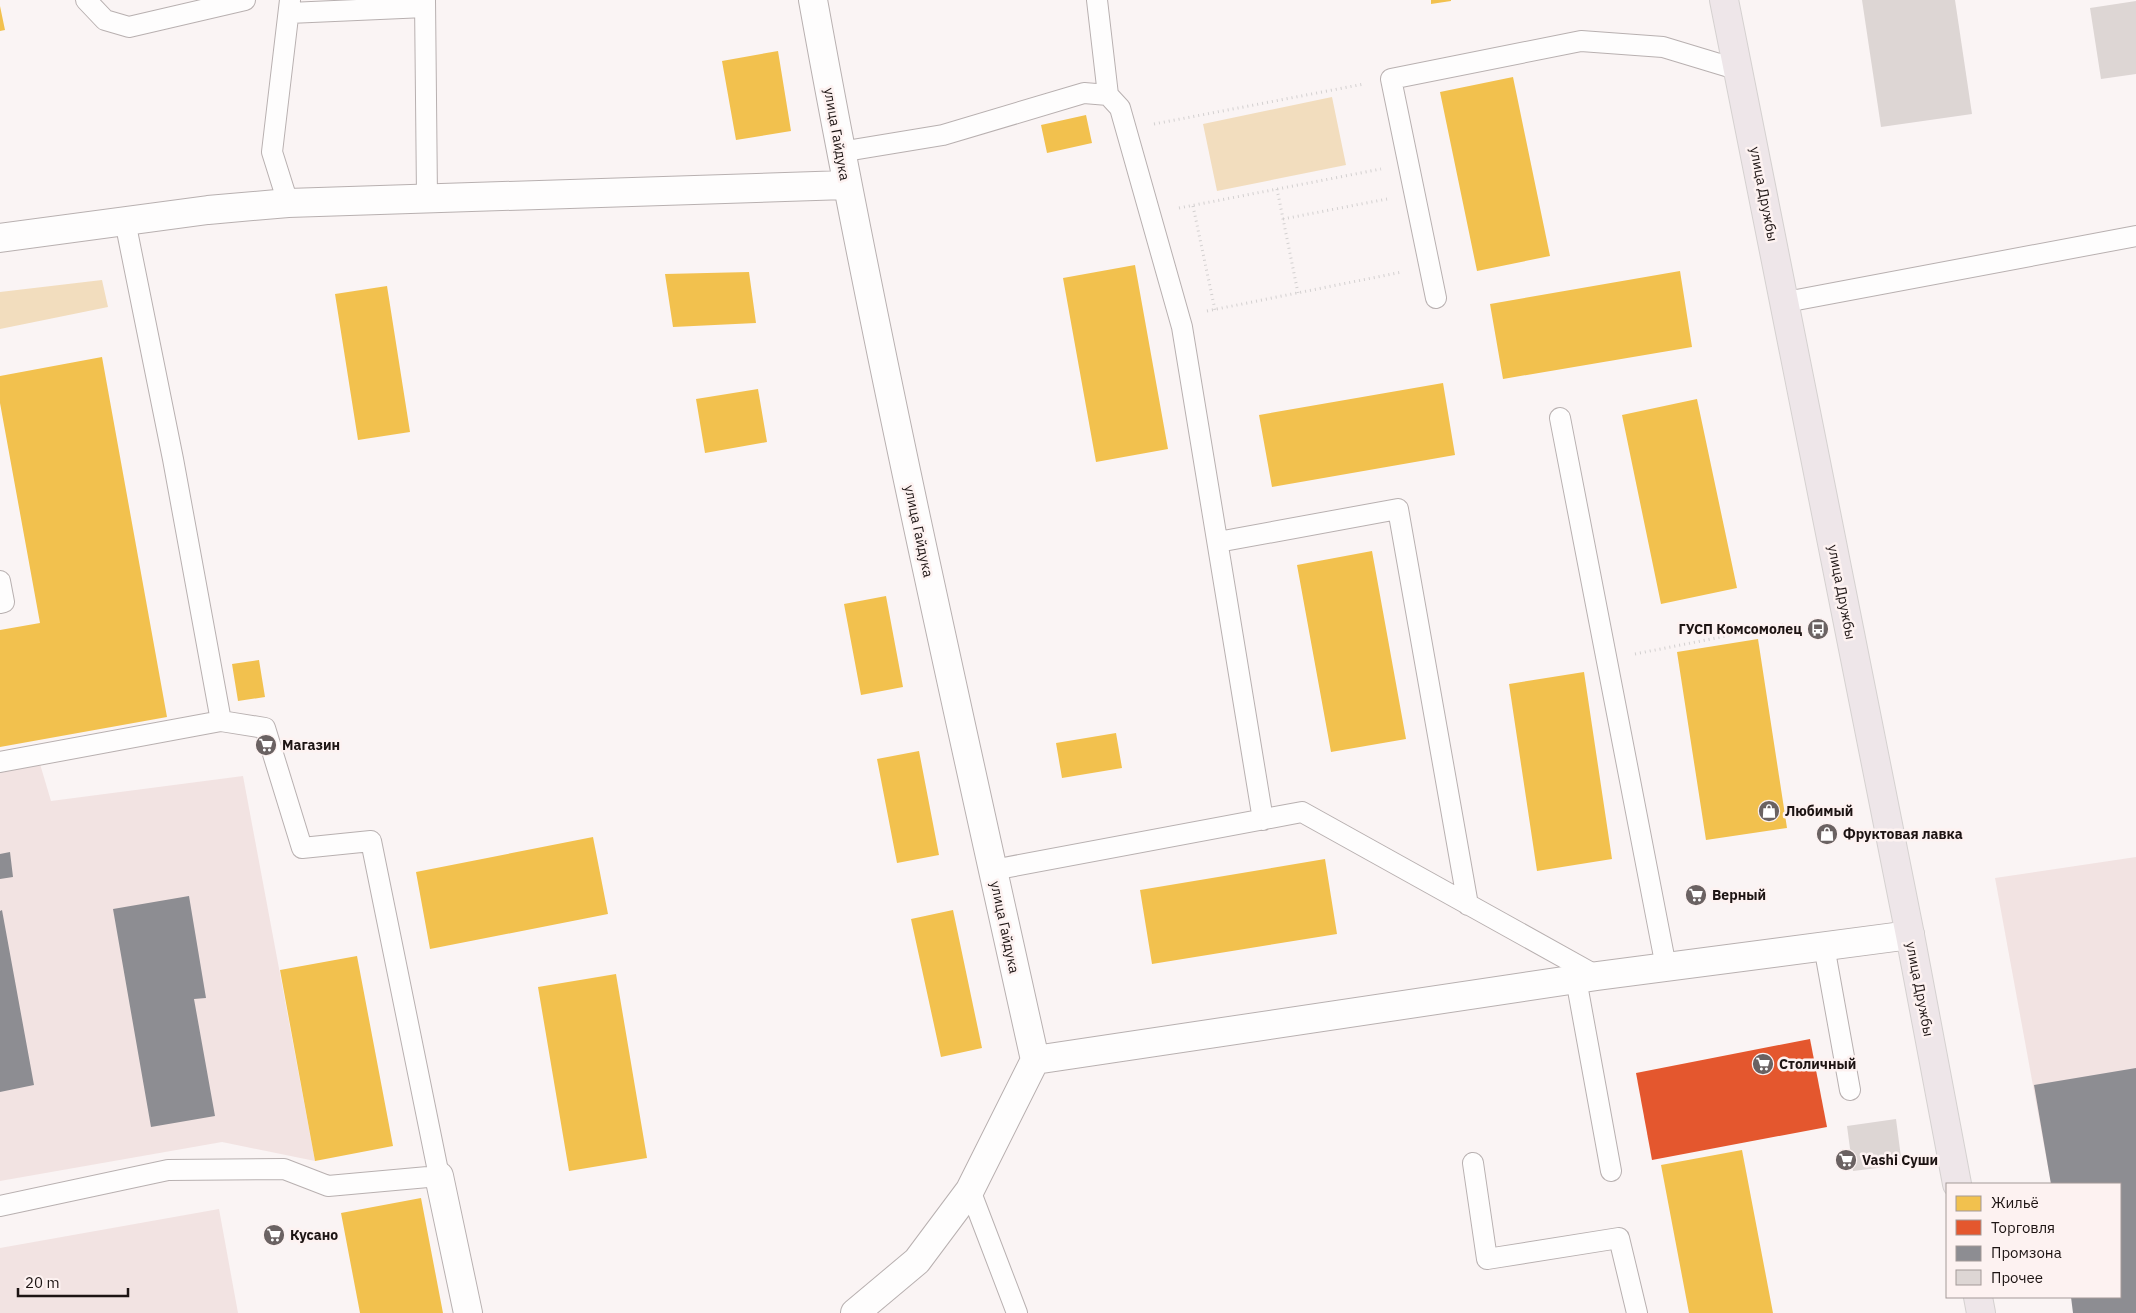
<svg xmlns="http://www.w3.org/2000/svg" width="2136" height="1313" font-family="'IBM Plex Sans',sans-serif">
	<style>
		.built { fill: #f2e3e2 }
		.green { fill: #f2ddbe }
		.homes { fill: #f2c14e }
		.shops { fill: #e4572e }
		.industry { fill: #8d8d92 }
		.building { fill: #ddd6d4 }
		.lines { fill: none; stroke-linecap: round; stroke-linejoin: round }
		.lane-casing { stroke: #b8b0b0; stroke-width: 22 }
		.street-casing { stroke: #b8b0b0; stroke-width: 30 }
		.primary-casing { stroke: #d5d1d0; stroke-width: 30 }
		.path { stroke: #d3d0d0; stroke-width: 3; stroke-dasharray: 1 4; stroke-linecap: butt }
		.lane { stroke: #fefdfd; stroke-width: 20 }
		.street { stroke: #fefdfd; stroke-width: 28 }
		.primary { stroke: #eee6e9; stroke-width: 28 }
		.labels { text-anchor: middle; stroke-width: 5; stroke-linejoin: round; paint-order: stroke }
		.street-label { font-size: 14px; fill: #1d1413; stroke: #fdf2f1 }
		.poi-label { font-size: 14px; font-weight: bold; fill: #1d1413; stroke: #fdf2f1; text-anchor: start }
	</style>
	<rect width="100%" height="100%" fill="#faf4f4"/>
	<path class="built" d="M 40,764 L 51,801 L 243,776 L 315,1161 L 222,1142 L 0,1181 L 0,772 Z
		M 2136,857 L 2136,1313 L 2075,1313 L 2072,1297 L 2120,1297 L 2120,1184 L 2051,1184 L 1995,878 Z
		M 219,1209 L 238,1313 L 0,1313 L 0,1248 Z"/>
	<path class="green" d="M 1332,97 L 1346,165 L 1217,191 L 1203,124 Z
		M 102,280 L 108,307 L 0,329 L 0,292 Z"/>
	<path class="homes" d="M 1431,0 L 1451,0 L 1451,1 L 1431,4 Z
		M 0,6 L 5,30 L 0,31 Z
		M 778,51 L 791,131 L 736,140 L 722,61 Z
		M 1513,77 L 1550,256 L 1477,271 L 1440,92 Z
		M 1086,115 L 1092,143 L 1047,153 L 1041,125 Z
		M 1135,265 L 1168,449 L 1096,462 L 1063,278 Z
		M 1680,271 L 1692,347 L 1503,379 L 1490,304 Z
		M 749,272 L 756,323 L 673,327 L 665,274 Z
		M 387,286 L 410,432 L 358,440 L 335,294 Z
		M 102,357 L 167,717 L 0,747 L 0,630 L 40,623 L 0,403 L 0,376 Z
		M 1443,383 L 1455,455 L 1272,487 L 1259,415 Z
		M 758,389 L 767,442 L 705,453 L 696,399 Z
		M 1697,399 L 1737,588 L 1661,604 L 1622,415 Z
		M 1372,551 L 1406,739 L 1331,752 L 1297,565 Z
		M 886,596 L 903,687 L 861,695 L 844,604 Z
		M 1758,639 L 1787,828 L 1706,840 L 1677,652 Z
		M 259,660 L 265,697 L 238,701 L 232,664 Z
		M 1584,672 L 1612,859 L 1537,871 L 1509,684 Z
		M 1116,733 L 1122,768 L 1062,778 L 1056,743 Z
		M 919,751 L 939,855 L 897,863 L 877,759 Z
		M 593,837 L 608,914 L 430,949 L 416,872 Z
		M 1325,859 L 1337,934 L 1152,964 L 1140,890 Z
		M 953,910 L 982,1048 L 941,1057 L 911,919 Z
		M 357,956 L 393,1146 L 315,1161 L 280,970 Z
		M 616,974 L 647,1158 L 569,1171 L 538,987 Z
		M 1742,1150 L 1773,1313 L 1689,1313 L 1661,1165 Z
		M 421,1198 L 443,1313 L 360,1313 L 341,1213 Z"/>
	<path class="shops" d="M 1810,1039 L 1827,1127 L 1652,1160 L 1636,1073 Z"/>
	<path class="industry" d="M 10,852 L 13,877 L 0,879 L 0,854 Z
		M 189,896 L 206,998 L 194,999 L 215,1116 L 151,1127 L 113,909 Z
		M 2,910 L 34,1085 L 0,1092 L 0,911 Z
		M 2136,1068 L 2136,1313 L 2073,1313 L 2071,1297 L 2120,1297 L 2120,1184 L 2051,1184 L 2034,1085 Z"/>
	<path class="building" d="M 1862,0 L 1955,0 L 1972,114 L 1881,127 Z
		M 2136,1 L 2136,74 L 2101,79 L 2090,8 Z
		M 1896,1119 L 1902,1165 L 1853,1171 L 1847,1126 Z"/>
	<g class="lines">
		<g class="lane-casing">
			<path id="lane" d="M 86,0 L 105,20 L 129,27 L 245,0
				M 425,0 L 427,197
				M 1097,0 L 1108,95
				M 289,13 L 425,7
				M 840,152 L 943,135 L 1084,93 L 1108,95 L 1120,108 L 1182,327 L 1263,820
				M 288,203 L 272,152 L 290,0
				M 1436,298 L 1391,79 L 1581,41 L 1663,47 L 1739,70
				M 1786,302 L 2136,236
				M 1560,418 L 1666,967
				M 1218,542 L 1398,509 L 1468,905
				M 0,581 L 4,602 L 0,603
				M 0,762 L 221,721 L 173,459 L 125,221
				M 993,870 L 1302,812 L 1597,976
				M 1824,946 L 1850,1090
				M 1576,979 L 1611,1171
				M 1473,1163 L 1487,1259 L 1619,1238 L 1637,1313
				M 970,1190 L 1017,1313
				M 0,1206 L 168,1170 L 284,1169 L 328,1186 L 439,1176 L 371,841 L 302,848 L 265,728 L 221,721"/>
		</g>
		<g class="street-casing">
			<path id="street" d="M 813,0 C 877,355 957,707 1035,1060
				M 0,238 L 208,210 L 288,203 L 846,185
				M 1035,1060 L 1597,976 L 1910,935
				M 439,1176 L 468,1313
				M 855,1313 L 917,1261 L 970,1190 L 1035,1060"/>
		</g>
		<g class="primary-casing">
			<path id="primary" d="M 1724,0 L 1910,935 L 1957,1184
				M 1978,1297 L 1981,1313"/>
		</g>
		<path class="path" d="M 1154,124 L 1364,84
			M 1277,189 L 1298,293
			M 1193,206 L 1215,310
			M 1179,208 L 1381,169
			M 1283,219 L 1387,199
			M 1207,311 L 1402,272
			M 1635,654 L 1787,624"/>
		<use href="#lane" class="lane"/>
		<use href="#street" class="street"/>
		<use href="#primary" class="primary"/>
	</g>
	<defs>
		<g id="bus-disc" transform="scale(1.125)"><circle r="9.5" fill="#6a6262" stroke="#fdf2f1"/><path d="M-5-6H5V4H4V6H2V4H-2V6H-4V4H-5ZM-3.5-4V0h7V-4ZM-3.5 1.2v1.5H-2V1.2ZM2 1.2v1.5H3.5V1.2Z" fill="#fff"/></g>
		<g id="supermarket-disc" transform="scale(1.125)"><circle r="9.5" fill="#6a6262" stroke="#fdf2f1"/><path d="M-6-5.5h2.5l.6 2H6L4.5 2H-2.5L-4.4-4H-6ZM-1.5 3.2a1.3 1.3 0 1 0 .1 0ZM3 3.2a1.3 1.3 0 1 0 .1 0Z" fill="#fff"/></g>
		<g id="shop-disc" transform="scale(1.125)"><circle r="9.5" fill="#6a6262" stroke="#fdf2f1"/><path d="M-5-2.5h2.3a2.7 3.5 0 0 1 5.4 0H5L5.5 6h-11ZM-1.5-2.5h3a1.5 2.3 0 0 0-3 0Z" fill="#fff"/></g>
	</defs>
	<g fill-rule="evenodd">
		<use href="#bus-disc" x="1818" y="629"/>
		<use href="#supermarket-disc" x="266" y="745"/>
		<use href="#shop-disc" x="1769" y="811"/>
		<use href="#shop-disc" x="1827" y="834"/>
		<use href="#supermarket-disc" x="1696" y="895"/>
		<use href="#supermarket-disc" x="1763" y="1064"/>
		<use href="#supermarket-disc" x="1846" y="1160"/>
		<use href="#supermarket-disc" x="274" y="1235"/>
	</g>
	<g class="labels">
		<g class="street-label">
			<text transform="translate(837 134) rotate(80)" y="5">улица Гайдука</text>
			<text transform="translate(1764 194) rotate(79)" y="5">улица Дружбы</text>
			<text transform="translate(919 531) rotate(78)" y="5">улица Гайдука</text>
			<text transform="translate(1842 592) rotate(79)" y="5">улица Дружбы</text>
			<text transform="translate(1005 927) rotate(78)" y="5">улица Гайдука</text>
			<text transform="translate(1920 989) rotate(79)" y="5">улица Дружбы</text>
		</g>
		<g class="poi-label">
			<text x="1802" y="634" text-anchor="end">ГУСП Комсомолец</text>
			<text x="282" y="750">Магазин</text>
			<text x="1785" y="816">Любимый</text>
			<text x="1843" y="839">Фруктовая лавка</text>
			<text x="1712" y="900">Верный</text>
			<text x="1779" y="1069">Столичный</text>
			<text x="1862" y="1165">Vashi Cуши</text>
			<text x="290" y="1240">Кусано</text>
		</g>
	</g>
	<rect x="1946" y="1183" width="175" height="115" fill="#fdf2f1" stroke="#a39998"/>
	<rect x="1956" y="1196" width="25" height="15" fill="#f2c14e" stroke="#a39998"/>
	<text x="1991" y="1208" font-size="15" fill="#1d1413">Жильё</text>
	<rect x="1956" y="1220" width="25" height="15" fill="#e4572e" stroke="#a39998"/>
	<text x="1991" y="1233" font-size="15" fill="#1d1413">Торговля</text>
	<rect x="1956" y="1246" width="25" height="15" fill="#8d8d92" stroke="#a39998"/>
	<text x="1991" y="1258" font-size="15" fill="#1d1413">Промзона</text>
	<rect x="1956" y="1270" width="25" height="15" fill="#ddd6d4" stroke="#a39998"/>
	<text x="1991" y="1283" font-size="15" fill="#1d1413">Прочее</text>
	<path d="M18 1288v8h110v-8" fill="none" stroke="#1d1413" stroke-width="2.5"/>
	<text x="25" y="1288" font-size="15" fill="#1d1413" stroke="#fdf2f1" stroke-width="4" paint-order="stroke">20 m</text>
</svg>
